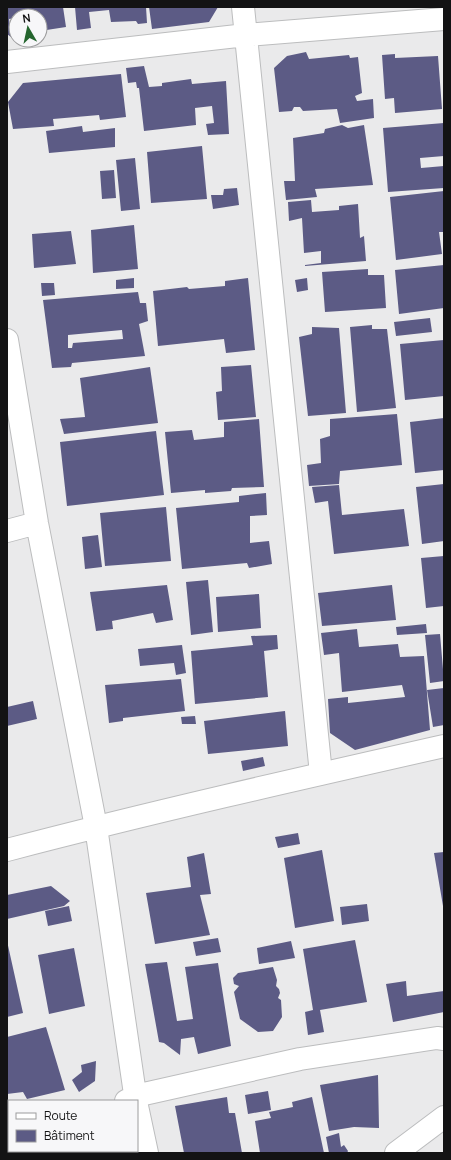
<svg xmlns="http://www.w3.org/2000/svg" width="451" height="1160" font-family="Manrope,sans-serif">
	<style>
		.building { fill: #5c5b85; fill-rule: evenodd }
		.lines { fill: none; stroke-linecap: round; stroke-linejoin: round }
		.minor-casing { stroke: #bcbdbe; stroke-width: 24 }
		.minor { stroke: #fff; stroke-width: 22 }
	</style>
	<rect width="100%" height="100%" fill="#eaeaeb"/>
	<path class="building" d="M 7,7 L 63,7 L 66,27 L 40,31 L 40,16 L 34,16 L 34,15 L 16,16 L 16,18 L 9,19 L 11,37 L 7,34 Z
		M 75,7 L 146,7 L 147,23 L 138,24 L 136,21 L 111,22 L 109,10 L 89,12 L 91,28 L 77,30 Z
		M 149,7 L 218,7 L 209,22 L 152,29 Z
		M 306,52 L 309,59 L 349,55 L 350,58 L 358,57 L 362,93 L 355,96 L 357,101 L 373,99 L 374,118 L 340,123 L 337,109 L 303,111 L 300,107 L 294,107 L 292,111 L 279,112 L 274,68 L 287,56 Z
		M 395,54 L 395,58 L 438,56 L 442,109 L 395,113 L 394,98 L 385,99 L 382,55 Z
		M 144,66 L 149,87 L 162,86 L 162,83 L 191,79 L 192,84 L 226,81 L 229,134 L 208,135 L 206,124 L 214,123 L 212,106 L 195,108 L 196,125 L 144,131 L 139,88 L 137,88 L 136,82 L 128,83 L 126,68 Z
		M 121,74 L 126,117 L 100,120 L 99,115 L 53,119 L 54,126 L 13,129 L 8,102 L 23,83 Z
		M 444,123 L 444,156 L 420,158 L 421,168 L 444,166 L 444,188 L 388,192 L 383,128 Z
		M 342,125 L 348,128 L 364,125 L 373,185 L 315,189 L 317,197 L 286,200 L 284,181 L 295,181 L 293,138 L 324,133 L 325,129 Z
		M 82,126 L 83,132 L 115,128 L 115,147 L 49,153 L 46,131 Z
		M 202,146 L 207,199 L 151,203 L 147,152 Z
		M 135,158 L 140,209 L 121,211 L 116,160 Z
		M 114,170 L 116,198 L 102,199 L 100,171 Z
		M 237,188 L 239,205 L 213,209 L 211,195 L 223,195 L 224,189 Z
		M 444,191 L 444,232 L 439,232 L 442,254 L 396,260 L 390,197 Z
		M 311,200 L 312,212 L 339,210 L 339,206 L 358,204 L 360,238 L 364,236 L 366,261 L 305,266 L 305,265 L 321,263 L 321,251 L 304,253 L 302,218 L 289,221 L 288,202 Z
		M 134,225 L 138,269 L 93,273 L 91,230 Z
		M 71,231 L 76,264 L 34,268 L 32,234 Z
		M 444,265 L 444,308 L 399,314 L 395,270 Z
		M 368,269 L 368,275 L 384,275 L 386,308 L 325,312 L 322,272 Z
		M 134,278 L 134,288 L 116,289 L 116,280 Z
		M 248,278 L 255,350 L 226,353 L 224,339 L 158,346 L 153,291 L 187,287 L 189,289 L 225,286 L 225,281 Z
		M 307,278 L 308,290 L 297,292 L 295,280 Z
		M 41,283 L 54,283 L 55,295 L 42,296 Z
		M 138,292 L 140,303 L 146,303 L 148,321 L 139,324 L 145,356 L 72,363 L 71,367 L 52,368 L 43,300 ZM 122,330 L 123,339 L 73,343 L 72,348 L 68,348 L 68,335 Z
		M 430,318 L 432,332 L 396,336 L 394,322 Z
		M 372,325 L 372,329 L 387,329 L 396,408 L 357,412 L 350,327 Z
		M 312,327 L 339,328 L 346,413 L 308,416 L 299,337 L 312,334 Z
		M 444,340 L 444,396 L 405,400 L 400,344 Z
		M 251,365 L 256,417 L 218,420 L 216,392 L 222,391 L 221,367 Z
		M 150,367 L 158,423 L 64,434 L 60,419 L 85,417 L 80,378 Z
		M 397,414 L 402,465 L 340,471 L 339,484 L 309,486 L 307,465 L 321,463 L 320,439 L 330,436 L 330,419 Z
		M 444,418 L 444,470 L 415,473 L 410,422 Z
		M 259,419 L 264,487 L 232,488 L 231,491 L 205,493 L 205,490 L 171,493 L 165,432 L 192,430 L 194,440 L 224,437 L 224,422 Z
		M 156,431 L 164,495 L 67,506 L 60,442 Z
		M 444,484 L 444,541 L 422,544 L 416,487 Z
		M 339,485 L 342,515 L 404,509 L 409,546 L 334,554 L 328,501 L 315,503 L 312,487 Z
		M 266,493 L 267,515 L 250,516 L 250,543 L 269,541 L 272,564 L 249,568 L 247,563 L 182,569 L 176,508 L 239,502 L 239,496 Z
		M 166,507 L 171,561 L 105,566 L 100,513 Z
		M 98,535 L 102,567 L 85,569 L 82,537 Z
		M 444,556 L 444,606 L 426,608 L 421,558 Z
		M 208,580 L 213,632 L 191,635 L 186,582 Z
		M 167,585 L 173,620 L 156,623 L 153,613 L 112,621 L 113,629 L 96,631 L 90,592 Z
		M 392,585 L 396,620 L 322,626 L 318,593 Z
		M 259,594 L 261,628 L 218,632 L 216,597 Z
		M 426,624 L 427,633 L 397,635 L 396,627 Z
		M 357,629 L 359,647 L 398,644 L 400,657 L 424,656 L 430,730 L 355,750 L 330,733 L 328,699 L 348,697 L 348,703 L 405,697 L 402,685 L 342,692 L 339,653 L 324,655 L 321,633 Z
		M 440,634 L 444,681 L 430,683 L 425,635 Z
		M 277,635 L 278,649 L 264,651 L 268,697 L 195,704 L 191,651 L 253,645 L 251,636 Z
		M 182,645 L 186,673 L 176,675 L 174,663 L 140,666 L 138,649 Z
		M 181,679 L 185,711 L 123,718 L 123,721 L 109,723 L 105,685 Z
		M 444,688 L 444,725 L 433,727 L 427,690 Z
		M 33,701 L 37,719 L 7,726 L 7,707 Z
		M 285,711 L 288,746 L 208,754 L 204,721 Z
		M 195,716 L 196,724 L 182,724 L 181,717 Z
		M 263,757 L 265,766 L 243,771 L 241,761 Z
		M 298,833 L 300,844 L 278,848 L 275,837 Z
		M 322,850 L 334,921 L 295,928 L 284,858 Z
		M 444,852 L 444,906 L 443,906 L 434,853 Z
		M 204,853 L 211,894 L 200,895 L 210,935 L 155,944 L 146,893 L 191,887 L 187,857 Z
		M 51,886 L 70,901 L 64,906 L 7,919 L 7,895 Z
		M 367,904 L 369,921 L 342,925 L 340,907 Z
		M 69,906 L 72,921 L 48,926 L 45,911 Z
		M 218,938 L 221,952 L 196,956 L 193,942 Z
		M 355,940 L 367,1002 L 320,1010 L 324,1032 L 308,1035 L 305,1012 L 313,1010 L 303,949 Z
		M 7,941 L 23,1013 L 7,1017 Z
		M 291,941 L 295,958 L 259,964 L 257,948 Z
		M 74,948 L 85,1006 L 49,1014 L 38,955 Z
		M 167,962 L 177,1021 L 193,1019 L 185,967 L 218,963 L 231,1046 L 198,1054 L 194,1037 L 181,1039 L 180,1055 L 164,1043 L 159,1042 L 145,964 Z
		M 273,967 L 277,980 L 276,986 L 279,989 L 280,993 L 278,998 L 281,1000 L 282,1017 L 273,1031 L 258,1032 L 240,1019 L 234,992 L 239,986 L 234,984 L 233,978 L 238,973 Z
		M 406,981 L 407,996 L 444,991 L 444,1012 L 393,1022 L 386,984 Z
		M 46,1027 L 65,1090 L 27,1099 L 23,1092 L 7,1094 L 7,1037 Z
		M 96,1061 L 95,1081 L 79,1092 L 72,1080 L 82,1072 L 81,1065 Z
		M 378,1075 L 379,1128 L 354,1127 L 329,1131 L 320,1085 Z
		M 268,1091 L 271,1110 L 248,1114 L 245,1095 Z
		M 227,1097 L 229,1113 L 235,1113 L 242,1153 L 184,1153 L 175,1106 Z
		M 312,1097 L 324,1153 L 260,1153 L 255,1121 L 271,1118 L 269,1112 L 293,1107 L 292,1102 Z
		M 7,1103 L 9,1103 L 9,1144 L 7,1145 Z
		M 339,1133 L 341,1147 L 344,1145 L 348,1151 L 347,1153 L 329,1153 L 326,1137 Z"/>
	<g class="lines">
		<g class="minor-casing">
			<path id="minor" d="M 243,7 L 321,774
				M 7,62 L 246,35 L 444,19
				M 7,340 L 37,523 L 96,827 L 136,1101
				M 7,531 L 37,523
				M 7,850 C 152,812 298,779 444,746
				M 126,1101 L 135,1096 L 300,1059 L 437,1038 L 444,1039
				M 137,1106 L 147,1153
				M 30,1153 L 34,1151
				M 396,1153 L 444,1117"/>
		</g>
		<use href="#minor" class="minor"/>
	</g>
	<rect width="451" height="1160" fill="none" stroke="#131314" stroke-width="16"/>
	<rect x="8" y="1100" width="130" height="52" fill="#f7f7f9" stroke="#9c9c9d"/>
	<rect x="16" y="1113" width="20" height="6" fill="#ffffff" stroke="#9c9c9d"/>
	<text x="44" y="1120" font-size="12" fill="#131314">Route</text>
	<rect x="16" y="1130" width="20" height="12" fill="#5c5b85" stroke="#9c9c9d"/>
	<text x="44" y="1140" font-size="12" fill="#131314">Bâtiment</text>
	<g transform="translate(28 28) rotate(351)"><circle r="19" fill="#f7f7f9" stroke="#9c9c9d"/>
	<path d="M0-3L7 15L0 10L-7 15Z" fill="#24652e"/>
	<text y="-6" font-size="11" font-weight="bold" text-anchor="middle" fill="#131314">N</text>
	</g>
</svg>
